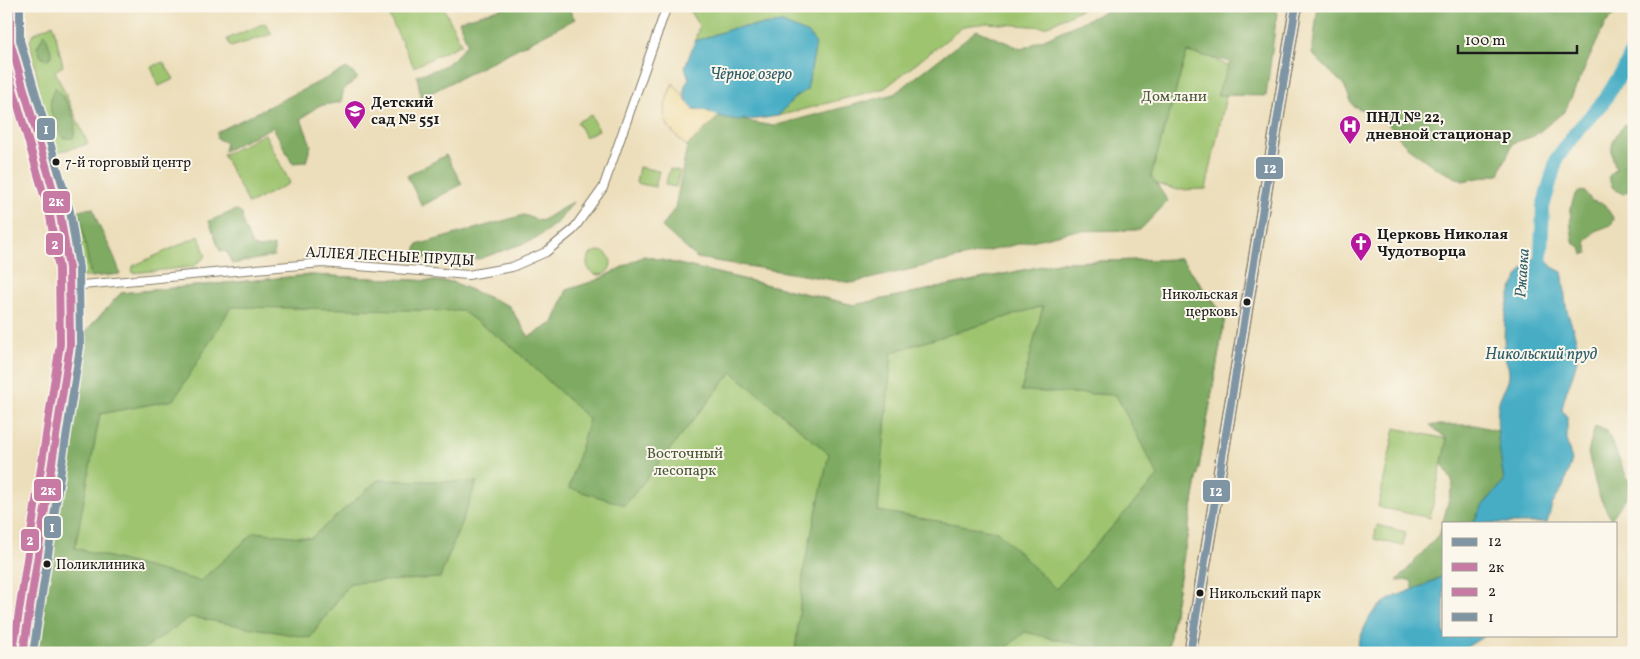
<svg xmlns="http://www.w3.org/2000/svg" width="1640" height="659" font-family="Vollkorn,serif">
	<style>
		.green { fill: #9ec46f; stroke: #5d7046 }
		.forest { fill: #7eaa62; stroke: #4d633f; fill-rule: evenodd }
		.sand { fill: #eeda9e; stroke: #857b5d }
		.water { fill: #46adc5; stroke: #316470 }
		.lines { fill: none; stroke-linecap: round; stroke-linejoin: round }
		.river { stroke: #46adc5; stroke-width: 14 }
		.street-casing { stroke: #847d6b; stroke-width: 10 }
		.secondary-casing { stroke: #847d6b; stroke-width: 14 }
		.street { stroke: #fff; stroke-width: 8 }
		.secondary { stroke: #fbe6c4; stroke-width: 11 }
		.bus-1-casing { stroke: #fbf7ec; stroke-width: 11 }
		.bus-2-casing { stroke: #fbf7ec; stroke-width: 11 }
		.bus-3-casing { stroke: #fbf7ec; stroke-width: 11 }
		.bus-4-casing { stroke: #fbf7ec; stroke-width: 11 }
		.bus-1 { stroke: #8095a4; stroke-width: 8 }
		.bus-2 { stroke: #c67aa4; stroke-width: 8 }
		.bus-3 { stroke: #c67aa4; stroke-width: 8 }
		.bus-4 { stroke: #8095a4; stroke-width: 8 }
		.bus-dot { fill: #1c1c1c; stroke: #fbf7ec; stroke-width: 2 }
		.labels { text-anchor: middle; stroke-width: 4; stroke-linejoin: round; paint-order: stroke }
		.bus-label { font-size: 14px; fill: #1c1c1c; stroke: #fbf7ec; text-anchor: start }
		.park-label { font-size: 15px; fill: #4a5739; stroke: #fbf7ec }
		.poi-label { font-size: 15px; font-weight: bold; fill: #1c1c1c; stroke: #fbf7ec; text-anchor: start }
		.street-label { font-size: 15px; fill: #1c1c1c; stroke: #fbf7ec }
		.water-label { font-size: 16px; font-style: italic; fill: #2f5d68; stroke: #fbf7ec }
		.line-badge { stroke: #fbf7ec; stroke-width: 2 }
		.badge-label { font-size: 14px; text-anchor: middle; font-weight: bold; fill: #fff }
	</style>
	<rect width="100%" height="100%" fill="#fbf7ec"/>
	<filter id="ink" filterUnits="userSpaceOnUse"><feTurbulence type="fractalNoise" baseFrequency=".02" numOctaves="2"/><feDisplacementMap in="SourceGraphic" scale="10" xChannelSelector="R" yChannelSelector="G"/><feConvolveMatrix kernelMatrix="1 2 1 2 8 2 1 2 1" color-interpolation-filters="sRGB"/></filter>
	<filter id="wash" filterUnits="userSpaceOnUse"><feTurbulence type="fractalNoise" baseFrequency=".0096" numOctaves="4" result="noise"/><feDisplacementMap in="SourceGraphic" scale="20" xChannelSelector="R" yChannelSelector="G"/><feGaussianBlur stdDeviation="1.12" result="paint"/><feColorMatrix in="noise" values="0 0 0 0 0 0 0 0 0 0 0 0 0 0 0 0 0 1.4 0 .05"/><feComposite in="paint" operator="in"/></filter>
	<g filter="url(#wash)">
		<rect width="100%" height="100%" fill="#ecdeba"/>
		<path class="green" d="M 384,6 L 443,6 L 461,44 L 414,67 Z
			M 690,6 L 1088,6 L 1045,27 L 988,23 L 964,26 L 885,88 L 778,116 L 796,96 L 810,35 L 782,23 L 734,28 L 695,41 L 699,26 L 689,10 Z
			M 265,23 L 272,34 L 231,47 L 227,39 Z
			M 53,24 L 63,66 L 55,71 L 88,144 L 57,152 L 50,139 L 38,96 L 38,82 L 30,41 L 33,34 Z
			M 1153,29 L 1232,68 L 1206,189 L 1178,190 L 1118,173 Z
			M 163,62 L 174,79 L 159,86 L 151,67 Z
			M 591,115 L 599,130 L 585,137 L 577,122 Z
			M 265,134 L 290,183 L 249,204 L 223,155 Z
			M 639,167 L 659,171 L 655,187 L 636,183 Z
			M 670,169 L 680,171 L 676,187 L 665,185 Z
			M 79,210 L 91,277 L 82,277 L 78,271 L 70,215 Z
			M 199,236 L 206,256 L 193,267 L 132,273 L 133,266 Z
			M587 263a12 12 0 1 1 24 0a12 12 0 1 1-24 0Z
			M 644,256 L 854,305 L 1062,262 L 1181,259 L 1225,317 L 1167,653 L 29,653 L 31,640 L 37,644 L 87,330 L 121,293 L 310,275 L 452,282 L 509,306 L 529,337 L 553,323 L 567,290 L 597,280 Z
			M 1395,428 L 1447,439 L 1430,518 L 1378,507 Z
			M 1377,525 L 1406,532 L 1403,546 L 1374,539 Z"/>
		<path class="forest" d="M 509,6 L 567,6 L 575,19 L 421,98 L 417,75 C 441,69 452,64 467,43 L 459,21 Z
			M 1117,6 L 1278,6 L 1266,96 L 1217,95 L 1230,62 L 1187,52 L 1151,176 L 1168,201 L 1140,230 L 1074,231 L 852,283 L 697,258 L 662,227 L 675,208 L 687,146 L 719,116 L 773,126 L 894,94 L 977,30 L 1022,49 Z
			M 1318,6 L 1623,6 L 1605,24 L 1565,111 L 1534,136 L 1513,143 L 1499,174 L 1463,181 L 1436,168 L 1407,147 L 1384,119 L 1353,106 L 1344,85 L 1312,54 Z
			M 45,33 L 52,55 L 47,60 L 41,57 L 37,47 Z
			M 347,68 L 358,78 L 344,89 L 341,102 L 318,106 L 301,119 L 311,145 L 306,162 L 292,163 L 273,127 L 224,151 L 226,142 L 217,139 L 217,132 Z
			M 55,87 C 67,100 80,120 73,138 L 63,138 C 53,119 45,108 55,87 Z
			M 1625,125 L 1634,126 L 1634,188 L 1623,194 L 1613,188 L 1608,177 L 1616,169 C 1609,150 1610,139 1625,125 Z
			M 446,155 L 462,184 L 422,206 L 407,176 Z
			M 1584,191 L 1592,201 L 1604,204 L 1614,219 L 1611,225 L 1595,231 L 1586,241 L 1588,253 L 1583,255 L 1581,247 L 1574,244 C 1570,229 1567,203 1578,192 Z
			M 573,202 L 559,221 L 536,239 L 479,259 L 414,257 L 417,245 L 524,215 L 541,221 Z
			M 93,208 C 98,231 115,251 120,274 L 91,277 L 79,210 Z
			M 236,210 L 242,214 L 243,224 L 252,245 L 258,248 L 274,246 L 274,256 L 232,264 L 227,252 L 220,251 L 209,221 Z
			M 644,256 L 854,305 L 1062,262 L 1181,259 L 1225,317 L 1167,653 L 1114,653 L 1025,632 L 1000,653 L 795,653 L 804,567 L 829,454 L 732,372 L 625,505 L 569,488 L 589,419 L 511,346 L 462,311 L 231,307 L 174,400 L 100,414 L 75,548 L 200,581 L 255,532 L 311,538 L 378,480 L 477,482 L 440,578 L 350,583 L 310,638 L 190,617 L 138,653 L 39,653 L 40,648 L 36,645 L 87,330 L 121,293 L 310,275 L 452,282 L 509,306 L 529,337 L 553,323 L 567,290 L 597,280 ZM 1043,306 L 1021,391 L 1116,395 L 1158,476 L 1056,589 L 997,531 L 878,511 L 892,352 Z
			M 1430,425 L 1475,425 L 1499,431 L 1504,482 L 1483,505 L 1473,523 L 1444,523 L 1444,575 L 1414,591 L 1411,580 L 1397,581 L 1440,533 L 1453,483 L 1442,463 L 1447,439 Z
			M 1595,426 L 1607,431 L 1632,489 L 1611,519 L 1598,494 L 1588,453 Z"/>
		<path class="sand" d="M 673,83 L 693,109 L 707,109 L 719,116 L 687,146 C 660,123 660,114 673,83 Z"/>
		<path class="water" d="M 782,23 L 809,34 L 816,44 L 807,90 L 796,96 L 778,116 C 758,119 739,123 719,116 C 709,112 704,109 693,109 C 685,98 680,91 689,79 L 685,67 L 695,41 L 734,28 Z
			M 1536,256 L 1545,257 L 1552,267 L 1562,272 C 1565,285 1564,301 1568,314 C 1573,329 1579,342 1577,359 C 1574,377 1564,392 1562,410 L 1567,417 L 1567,443 L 1572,460 L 1563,487 L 1552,505 L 1547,523 L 1473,523 L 1483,505 L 1504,482 C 1501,459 1494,424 1499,401 C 1502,391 1510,384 1509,372 C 1509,367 1506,362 1505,357 C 1502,321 1506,279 1536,256 Z
			M 1444,575 L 1444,635 L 1486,635 L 1457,653 L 1355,653 C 1360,639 1365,622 1375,610 C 1388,595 1425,588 1444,575 Z"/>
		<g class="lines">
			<path class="river" d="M 1540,275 L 1543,207 L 1557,158 L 1576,132 L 1604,101 L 1625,67 L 1634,47"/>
		</g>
	</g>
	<g filter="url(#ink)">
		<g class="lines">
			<g class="street-casing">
				<path id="street" d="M 71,286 L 322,263 L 468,275 L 512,267 L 546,252 L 573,230 L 603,188 L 667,6"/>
			</g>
			<g class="secondary-casing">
				<path id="secondary" d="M 10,6 L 10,41 L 60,214 L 69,268 L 70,345 L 23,653
					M 1190,653 L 1296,6"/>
			</g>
			<use href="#street" class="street"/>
			<use href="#secondary" class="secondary"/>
			<g class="bus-1-casing">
				<path id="bus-1" d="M 1190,653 L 1296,6"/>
			</g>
			<g class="bus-2-casing">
				<path id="bus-2" d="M 10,6 L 10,41 L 60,214 L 69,268 L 70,345 L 23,653"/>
			</g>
			<g class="bus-3-casing">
				<path id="bus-3" d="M 6,64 L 50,216 L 59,269 L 60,344 L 13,651"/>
			</g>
			<g class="bus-4-casing">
				<path id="bus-4" d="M 20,6 L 20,40 L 70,211 L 79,268 L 80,347 L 33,653"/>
			</g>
			<use href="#bus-1" class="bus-1"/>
			<use href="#bus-2" class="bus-2"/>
			<use href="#bus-3" class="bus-3"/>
			<use href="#bus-4" class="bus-4"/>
		</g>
	</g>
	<defs>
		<g id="school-pin" transform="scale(1.125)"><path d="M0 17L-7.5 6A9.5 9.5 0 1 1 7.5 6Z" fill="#b5179e" stroke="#fbf7ec"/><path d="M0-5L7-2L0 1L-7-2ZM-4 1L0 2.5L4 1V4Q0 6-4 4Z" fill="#fff"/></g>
		<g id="hospital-pin" transform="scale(1.125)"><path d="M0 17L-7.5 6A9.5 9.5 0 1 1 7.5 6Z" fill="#b5179e" stroke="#fbf7ec"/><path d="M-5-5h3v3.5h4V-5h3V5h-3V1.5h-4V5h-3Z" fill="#fff"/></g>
		<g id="church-pin" transform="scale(1.125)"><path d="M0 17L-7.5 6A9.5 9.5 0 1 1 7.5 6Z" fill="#b5179e" stroke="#fbf7ec"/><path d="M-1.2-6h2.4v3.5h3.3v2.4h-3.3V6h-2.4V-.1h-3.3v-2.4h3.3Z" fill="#fff"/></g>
	</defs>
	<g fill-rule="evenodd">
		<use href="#school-pin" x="355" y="111"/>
		<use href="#hospital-pin" x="1350" y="126"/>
		<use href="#church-pin" x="1361" y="243"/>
	</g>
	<g class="bus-dot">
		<circle cx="56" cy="162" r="4.5"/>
		<circle cx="1247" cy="302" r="4.5"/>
		<circle cx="47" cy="564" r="4.5"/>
		<circle cx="1200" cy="593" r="4.5"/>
	</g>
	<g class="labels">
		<g class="bus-label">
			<text x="65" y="167">7-й торговый центр</text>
			<text x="1238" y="299" text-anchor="end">Никольская<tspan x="1238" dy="17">церковь</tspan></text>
			<text x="56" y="569">Поликлиника</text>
			<text x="1209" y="598">Никольский парк</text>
		</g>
		<g class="park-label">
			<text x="1174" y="101">Дом лани</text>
			<text x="685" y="458">Восточный<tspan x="685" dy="17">лесопарк</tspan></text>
		</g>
		<g class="poi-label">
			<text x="371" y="107">Детский<tspan x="371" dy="17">сад № 551</tspan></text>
			<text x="1366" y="122">ПНД № 22,<tspan x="1366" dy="17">дневной стационар</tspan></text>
			<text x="1377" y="239">Церковь Николая<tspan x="1377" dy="17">Чудотворца</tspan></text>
		</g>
		<g class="street-label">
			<text transform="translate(390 256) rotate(3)" y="5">АЛЛЕЯ ЛЕСНЫЕ ПРУДЫ</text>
		</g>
		<g class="water-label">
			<text x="751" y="79">Чёрное озеро</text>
			<text transform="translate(1521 273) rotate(-86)" y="6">Ржавка</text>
			<text x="1541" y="359">Никольский пруд</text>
		</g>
	</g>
	<g class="line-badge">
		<rect x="36" y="117" width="20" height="24" rx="5" fill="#8095a4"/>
		<rect x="1255" y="156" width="29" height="24" rx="5" fill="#8095a4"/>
		<rect x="42" y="190" width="29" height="24" rx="5" fill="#c67aa4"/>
		<rect x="45" y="232" width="19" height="24" rx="5" fill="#c67aa4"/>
		<rect x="33" y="478" width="29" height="24" rx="5" fill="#c67aa4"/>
		<rect x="1202" y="479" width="29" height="24" rx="5" fill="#8095a4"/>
		<rect x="43" y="515" width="19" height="24" rx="5" fill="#8095a4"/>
		<rect x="20" y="528" width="20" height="24" rx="5" fill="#c67aa4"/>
	</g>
	<g class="badge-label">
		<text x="46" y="134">1</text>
		<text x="1270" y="173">12</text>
		<text x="56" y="206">2к</text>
		<text x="55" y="249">2</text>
		<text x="48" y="495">2к</text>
		<text x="1216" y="496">12</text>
		<text x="52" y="532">1</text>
		<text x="30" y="545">2</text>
	</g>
	<rect width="1640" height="659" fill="none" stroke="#fbf7ec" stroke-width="25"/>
	<rect x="1442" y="522" width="175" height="115" fill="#fbf7ec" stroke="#a29f99"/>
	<rect x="1452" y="538" width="25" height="8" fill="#8095a4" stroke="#a29f99"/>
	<text x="1488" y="546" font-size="15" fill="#1c1c1c">12</text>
	<rect x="1452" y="563" width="25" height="8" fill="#c67aa4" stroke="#a29f99"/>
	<text x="1488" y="572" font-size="15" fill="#1c1c1c">2к</text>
	<rect x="1452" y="588" width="25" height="8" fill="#c67aa4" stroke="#a29f99"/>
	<text x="1488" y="596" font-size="15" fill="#1c1c1c">2</text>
	<rect x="1452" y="613" width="25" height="8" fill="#8095a4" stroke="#a29f99"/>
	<text x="1488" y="622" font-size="15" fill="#1c1c1c">1</text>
	<path d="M1458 45v8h119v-8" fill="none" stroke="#1c1c1c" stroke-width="2.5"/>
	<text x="1465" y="45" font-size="15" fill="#1c1c1c" stroke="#fbf7ec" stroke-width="4" paint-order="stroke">100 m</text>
</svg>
